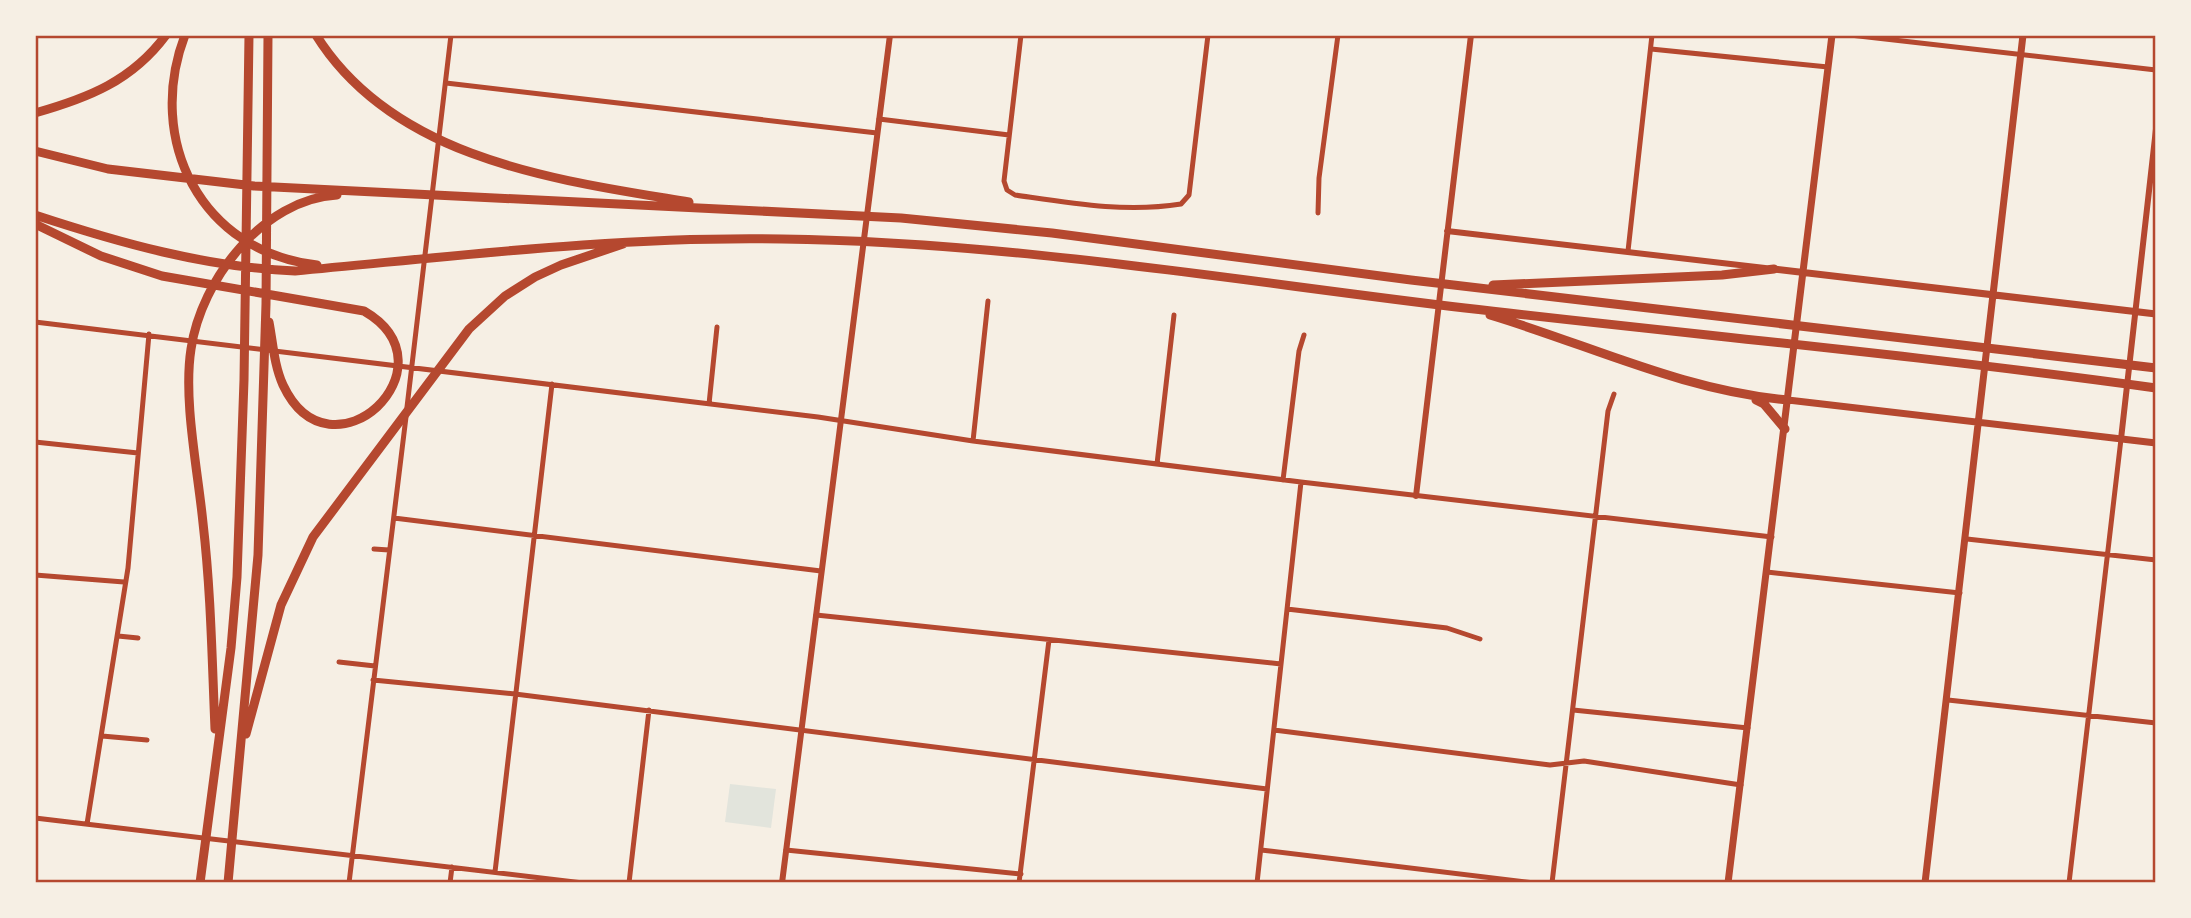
<svg xmlns="http://www.w3.org/2000/svg" width="2191" height="918" font-family="Quicksand,sans-serif">
	<style>
		.green { fill: #e2e4dc }
		.lines { fill: none; stroke-linecap: round; stroke-linejoin: round }
		.minor { stroke: #b5482f; stroke-width: 5 }
		.tertiary { stroke: #b5482f; stroke-width: 6 }
		.secondary { stroke: #b5482f; stroke-width: 7 }
		.motorway { stroke: #b5482f; stroke-width: 9 }
		.neatline { fill: none; stroke: #b5482f; stroke-width: 2.5 }
	</style>
	<rect width="100%" height="100%" fill="#f6efe4"/>
	<path class="green" d="M 730,784 L 776,789 L 771,828 L 725,822 Z"/>
	<g class="lines">
		<path class="minor" d="M 1021,35 L 1004,181 L 1007,190 L 1015,195 C 1070,203 1125,213 1181,204 L 1189,195 L 1208,35
			M 1850,35 L 2156,70
			M 1651,49 L 1828,67
			M 446,83 L 877,133
			M 879,119 L 1009,135
			M 1318,213 L 1319,178 L 1338,35
			M 1628,251 L 1652,35
			M 35,322 L 818,417 L 973,441 L 1301,482 L 1772,537
			M 709,404 L 717,327
			M 407,407 L 451,35
			M 973,441 L 988,301
			M 35,442 L 138,453
			M 1157,464 L 1174,315
			M 1283,480 L 1299,351 L 1304,335
			M 394,518 L 821,571
			M 1967,539 L 2156,560
			M 374,549 L 389,550
			M 1767,572 L 1960,593
			M 35,575 L 124,582
			M 1287,609 L 1447,628 L 1480,639
			M 816,615 L 1281,664
			M 118,636 L 138,638
			M 339,662 L 375,666
			M 373,680 L 515,694 L 1267,789
			M 1948,700 L 2156,723
			M 1573,710 L 1748,728
			M 1274,730 L 1550,765 L 1584,761 L 1741,785
			M 102,736 L 147,740
			M 35,818 L 583,883
			M 87,824 L 128,568 L 149,334
			M 786,850 L 1021,874
			M 1261,850 L 1534,883
			M 495,872 L 552,384
			M 349,883 L 406,417
			M 450,883 L 452,867
			M 629,883 L 649,710
			M 1019,883 L 1049,640
			M 1257,883 L 1301,482
			M 1552,883 L 1608,411 L 1614,394
			M 2069,883 L 2121,439"/>
		<path class="tertiary" d="M 1447,231 L 1765,268
			M 2121,439 L 2156,129
			M 1416,496 L 1471,35
			M 782,883 L 890,35"/>
		<path class="secondary" d="M 1774,269 L 2156,314
			M 1788,400 L 2156,443
			M 1728,883 L 1832,35
			M 1925,883 L 2023,35"/>
		<path class="motorway" d="M 185,35 C 145,140 201,252 317,265
			M 316,35 C 394,160 557,180 689,202
			M 35,113 C 88,98 132,81 166,35
			M 35,151 L 108,169 L 254,186 L 901,218 L 1052,233 L 1411,280 L 2156,368
			M 35,215 C 120,243 205,267 295,271 C 458,256 618,236 782,239 C 1010,242 1238,281 1465,308 C 1695,335 1926,356 2156,388
			M 35,224 L 101,256 L 162,276 L 364,311 C 459,366 331,487 283,385 C 274,365 273,343 269,322
			M 1493,285 L 1722,275 L 1774,269
			M 1490,315 C 1590,345 1684,391 1788,400
			M 1756,400 L 1764,404 L 1785,429
			M 215,729 C 212,660 211,592 203,523 C 198,471 183,400 191,349 C 201,280 263,199 337,195
			M 246,734 L 281,605 L 313,537 L 469,329 L 505,296 L 535,277 L 561,265 L 623,244
			M 200,883 L 231,648 L 237,577 L 244,380 L 249,35
			M 228,883 L 258,555 L 266,304 L 268,35"/>
	</g>
	<rect width="2191" height="918" fill="none" stroke="#f6efe4" stroke-width="74"/>
	<rect x="37" y="37" width="2117" height="844" class="neatline"/>
</svg>
